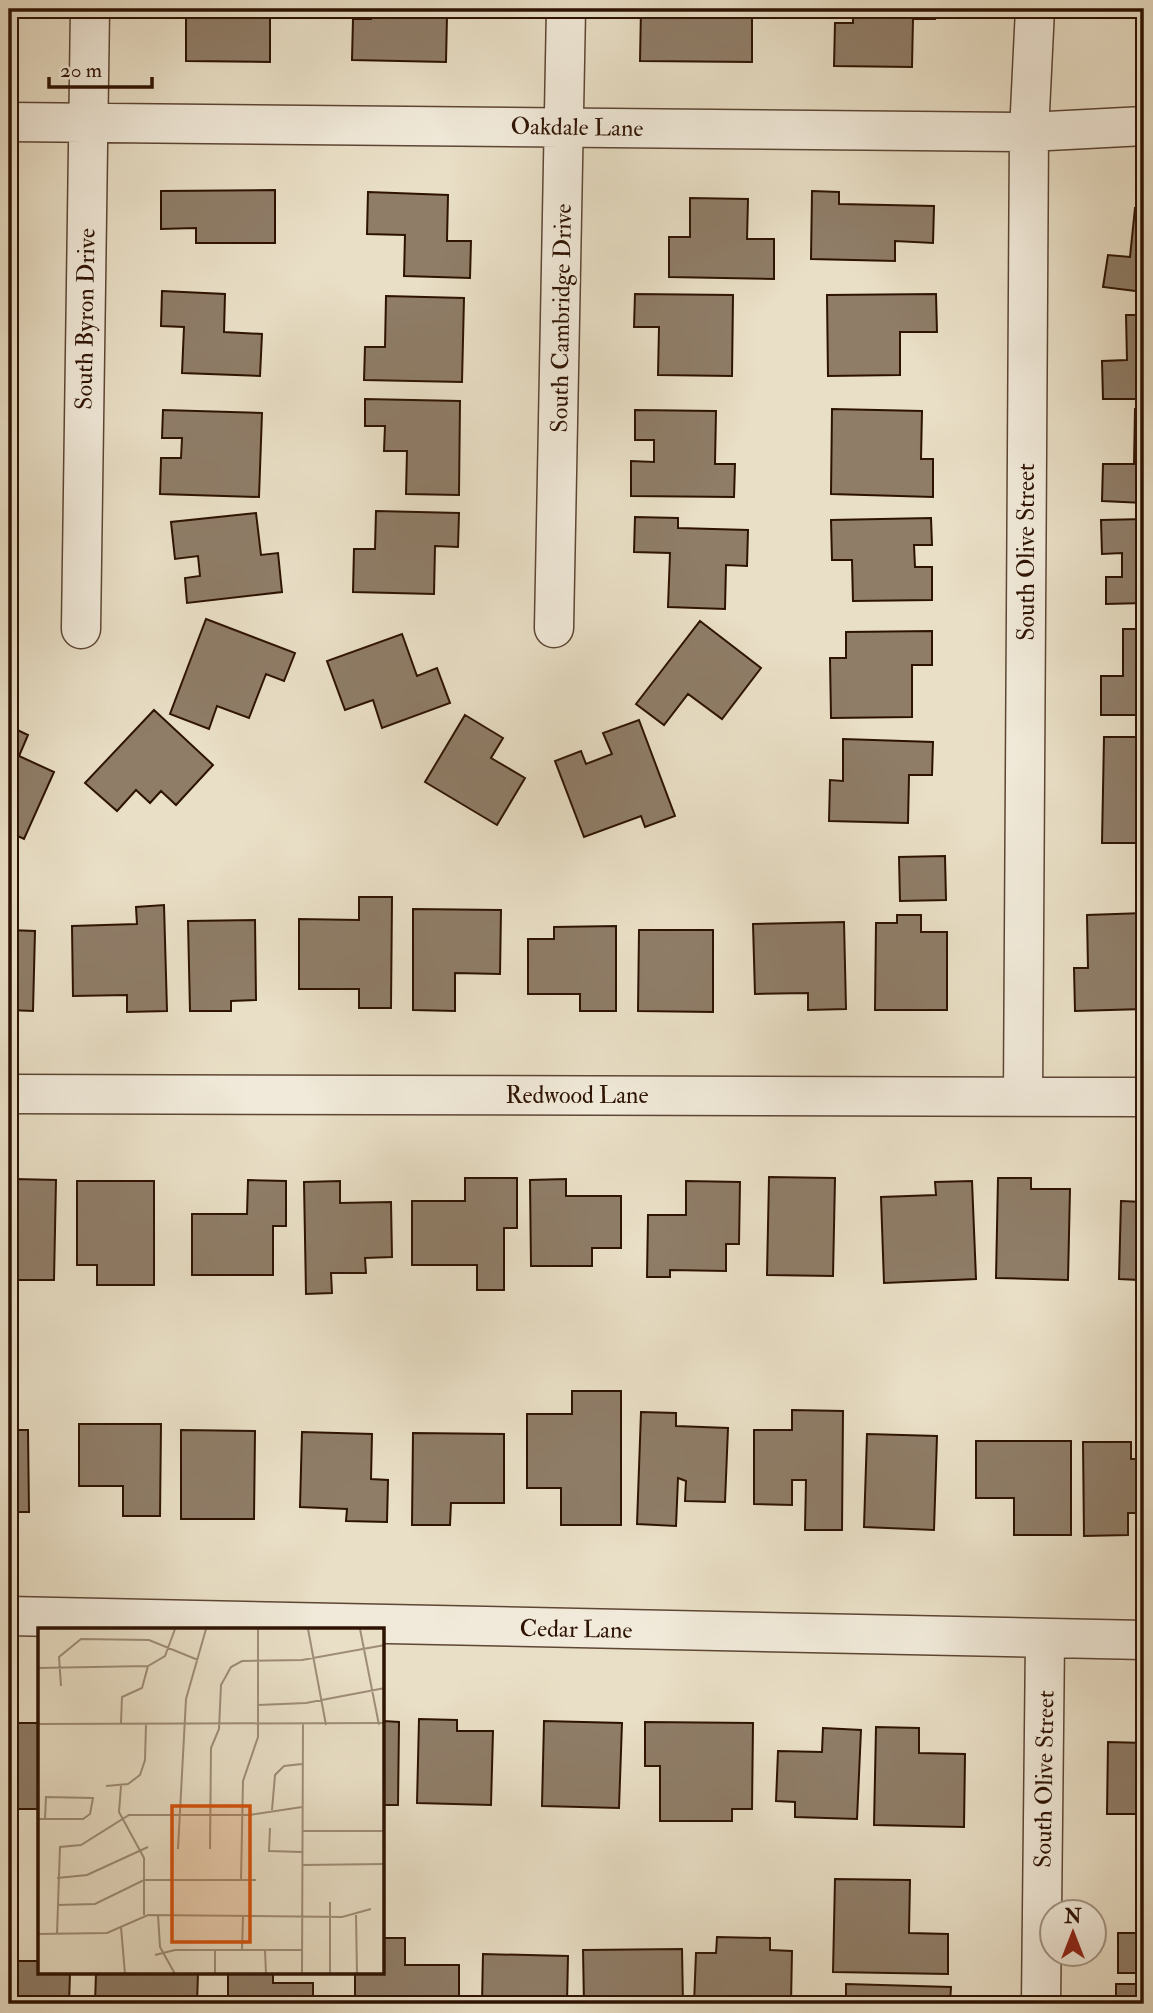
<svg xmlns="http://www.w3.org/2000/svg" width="1153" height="2013" font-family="'IM FELL Double Pica',serif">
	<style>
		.building { fill: #8f7d68; stroke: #2e1303; stroke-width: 2 }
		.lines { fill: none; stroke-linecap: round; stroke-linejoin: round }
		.minor-casing { stroke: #5d4634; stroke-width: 41 }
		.minor { stroke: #f1eada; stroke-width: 38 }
		.labels { text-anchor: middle; stroke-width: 6; stroke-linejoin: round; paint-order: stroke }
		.street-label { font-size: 24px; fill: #2e1303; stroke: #f1eada }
		.inset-road { fill: none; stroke: #9e8d78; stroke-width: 2 }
		.view { fill: #d5520b; fill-opacity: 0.15; stroke: #d5520b; stroke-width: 3.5 }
		.inset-edge { fill: none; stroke: #2e1303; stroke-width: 3.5 }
	</style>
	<rect width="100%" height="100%" fill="#e9dfc6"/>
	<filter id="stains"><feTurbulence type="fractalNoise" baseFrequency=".00286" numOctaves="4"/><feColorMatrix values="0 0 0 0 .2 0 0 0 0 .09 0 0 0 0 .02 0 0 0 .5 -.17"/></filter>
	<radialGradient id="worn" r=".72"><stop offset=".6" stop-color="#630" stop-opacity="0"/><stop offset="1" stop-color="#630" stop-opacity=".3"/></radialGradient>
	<path class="building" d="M 164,9 L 249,9 L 249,18 L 270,18 L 270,62 L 186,61 L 186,13 L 164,13 Z
		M 371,9 L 470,9 L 470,16 L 447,16 L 446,62 L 352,60 L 353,19 L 371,19 Z
		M 641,9 L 752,9 L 752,62 L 640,61 Z
		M 853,9 L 936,9 L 935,19 L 913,19 L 912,67 L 834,66 L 835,23 L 853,23 Z
		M 1137,9 L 1144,9 L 1144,39 L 1142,39 Z
		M 275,190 L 275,243 L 196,243 L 196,228 L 161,229 L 161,191 Z
		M 812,191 L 839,192 L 839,204 L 934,206 L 933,243 L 895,241 L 895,261 L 811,259 Z
		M 368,192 L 448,195 L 447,241 L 471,241 L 470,278 L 404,276 L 405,235 L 367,234 Z
		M 690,198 L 748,199 L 747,239 L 774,239 L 774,279 L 669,277 L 669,237 L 690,237 Z
		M 1135,208 L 1144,209 L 1144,292 L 1103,287 L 1108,255 L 1130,257 Z
		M 162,291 L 225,294 L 224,332 L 262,334 L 260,376 L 182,373 L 184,327 L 161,326 Z
		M 635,294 L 733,295 L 732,376 L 658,375 L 659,327 L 634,327 Z
		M 936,294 L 937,332 L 900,332 L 900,375 L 828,376 L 827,295 Z
		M 386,296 L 464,298 L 462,382 L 364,380 L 365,347 L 385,347 Z
		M 1126,315 L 1144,315 L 1144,399 L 1103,399 L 1102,361 L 1127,360 Z
		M 365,399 L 460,401 L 459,495 L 406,494 L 407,451 L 384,451 L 385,426 L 365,426 Z
		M 832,409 L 922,411 L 921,459 L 933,459 L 933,497 L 831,494 Z
		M 1135,409 L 1144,409 L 1144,503 L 1102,501 L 1103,464 L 1134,464 Z
		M 163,410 L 262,413 L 259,497 L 160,494 L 161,458 L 181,458 L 182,438 L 162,438 Z
		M 635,410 L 716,411 L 715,464 L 735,464 L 734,497 L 631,496 L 631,461 L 654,462 L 654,440 L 635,440 Z
		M 376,511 L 459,513 L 458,547 L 435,546 L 434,594 L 353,592 L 354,549 L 375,549 Z
		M 256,513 L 261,555 L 278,553 L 282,592 L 187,603 L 185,578 L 200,576 L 198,556 L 175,559 L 171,522 Z
		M 635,517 L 678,518 L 678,528 L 748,530 L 747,566 L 726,565 L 725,609 L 668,607 L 670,553 L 634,552 Z
		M 931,518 L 932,545 L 914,545 L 915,567 L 932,567 L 932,600 L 853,601 L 852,560 L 832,560 L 831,520 Z
		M 1144,519 L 1144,603 L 1106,604 L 1106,577 L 1122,577 L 1122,553 L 1102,554 L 1101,520 Z
		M 206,619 L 295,653 L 284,681 L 266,674 L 249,718 L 217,706 L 209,729 L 170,714 Z
		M 700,621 L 761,668 L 722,719 L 688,694 L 664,725 L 636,704 Z
		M 1123,629 L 1144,629 L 1144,715 L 1101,715 L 1101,676 L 1123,676 Z
		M 932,631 L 932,665 L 912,665 L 912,717 L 831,718 L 830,658 L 846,658 L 846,632 Z
		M 402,634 L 417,676 L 437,668 L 450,703 L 382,728 L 373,700 L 345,710 L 327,661 Z
		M 154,710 L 213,765 L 176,805 L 161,791 L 150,803 L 136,790 L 117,811 L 85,783 Z
		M 465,715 L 503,738 L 491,758 L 525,778 L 497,825 L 425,782 Z
		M 639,720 L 675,816 L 645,827 L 641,816 L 584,837 L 555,761 L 581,751 L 586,764 L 612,754 L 603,733 Z
		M 9,726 L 28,735 L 19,756 L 54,772 L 24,839 L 9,832 Z
		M 1104,737 L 1144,737 L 1144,843 L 1102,843 Z
		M 843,739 L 933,742 L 932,775 L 909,775 L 908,823 L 829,821 L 830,780 L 843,781 Z
		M 945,856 L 946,900 L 900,901 L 899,857 Z
		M 359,897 L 392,897 L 391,1008 L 359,1008 L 359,989 L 299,989 L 299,919 L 359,920 Z
		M 164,905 L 167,1011 L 127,1012 L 127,995 L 73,996 L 72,926 L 137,924 L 136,907 Z
		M 413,909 L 501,910 L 500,974 L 455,973 L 455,1011 L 413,1010 Z
		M 1144,913 L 1144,1009 L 1075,1011 L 1074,968 L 1088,968 L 1087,915 Z
		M 897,915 L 921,915 L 921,932 L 947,932 L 947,1010 L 875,1010 L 876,923 L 897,923 Z
		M 255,920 L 256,1000 L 231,1001 L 231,1011 L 190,1011 L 188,921 Z
		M 844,922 L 846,1009 L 808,1010 L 808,993 L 755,994 L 753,924 Z
		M 616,926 L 616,1011 L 580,1011 L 580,994 L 528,994 L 528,939 L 554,939 L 554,927 Z
		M 9,930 L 35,931 L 33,1011 L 9,1010 Z
		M 639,930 L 713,930 L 713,1012 L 638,1011 Z
		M 769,1177 L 835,1178 L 833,1276 L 767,1275 Z
		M 465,1178 L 517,1178 L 517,1228 L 504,1228 L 504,1290 L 477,1290 L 477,1265 L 412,1265 L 412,1201 L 465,1201 Z
		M 998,1178 L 1031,1178 L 1031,1189 L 1070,1189 L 1068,1280 L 996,1278 Z
		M 15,1179 L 56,1180 L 54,1280 L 9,1280 L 9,1225 L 15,1225 Z
		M 566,1179 L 566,1196 L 621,1196 L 621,1248 L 592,1248 L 592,1266 L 531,1266 L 530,1180 Z
		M 248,1180 L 286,1181 L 286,1226 L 273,1226 L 273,1275 L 192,1275 L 192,1214 L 247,1214 Z
		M 77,1181 L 154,1181 L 154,1285 L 97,1285 L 97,1265 L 77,1265 Z
		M 340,1181 L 340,1203 L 391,1202 L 392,1257 L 365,1258 L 366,1273 L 331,1273 L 332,1293 L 306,1294 L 304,1182 Z
		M 686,1181 L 740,1182 L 739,1244 L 726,1244 L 726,1271 L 670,1270 L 670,1277 L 647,1277 L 648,1215 L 686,1215 Z
		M 972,1181 L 976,1279 L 884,1283 L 881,1197 L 936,1195 L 935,1182 Z
		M 1121,1201 L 1144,1202 L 1144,1300 L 1138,1300 L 1139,1280 L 1119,1279 Z
		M 572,1391 L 621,1391 L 621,1525 L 561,1525 L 561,1488 L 527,1488 L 527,1414 L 572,1414 Z
		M 792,1410 L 843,1411 L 842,1530 L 805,1530 L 806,1480 L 792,1480 L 792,1505 L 754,1504 L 754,1430 L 792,1430 Z
		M 641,1412 L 676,1413 L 676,1426 L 728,1428 L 725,1502 L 685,1501 L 686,1481 L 678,1478 L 676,1526 L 637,1524 Z
		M 79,1424 L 161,1424 L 160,1516 L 123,1516 L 123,1486 L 79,1486 Z
		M 9,1430 L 28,1430 L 29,1512 L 9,1512 Z
		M 181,1430 L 255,1431 L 254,1519 L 181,1519 Z
		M 302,1432 L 372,1434 L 371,1479 L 388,1480 L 387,1522 L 346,1521 L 347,1509 L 300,1507 Z
		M 413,1433 L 504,1434 L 504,1503 L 451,1503 L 450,1525 L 412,1525 Z
		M 867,1434 L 937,1436 L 934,1530 L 864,1527 Z
		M 976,1441 L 1071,1441 L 1071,1535 L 1014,1535 L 1014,1498 L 976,1498 Z
		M 1083,1442 L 1131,1442 L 1131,1459 L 1144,1459 L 1144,1513 L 1128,1513 L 1128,1535 L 1084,1536 Z
		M 9,1713 L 12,1713 L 12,1723 L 40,1723 L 40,1809 L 9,1809 Z
		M 419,1719 L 457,1720 L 457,1731 L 493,1731 L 491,1805 L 417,1803 Z
		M 383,1721 L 399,1722 L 398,1805 L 383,1805 Z
		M 544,1721 L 622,1723 L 619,1808 L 542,1806 Z
		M 645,1722 L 753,1723 L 752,1809 L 732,1809 L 732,1821 L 660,1821 L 660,1766 L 645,1766 Z
		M 876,1727 L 919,1728 L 919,1753 L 965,1754 L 964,1827 L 874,1825 Z
		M 823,1728 L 861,1730 L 857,1819 L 795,1817 L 795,1802 L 776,1801 L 778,1751 L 822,1752 Z
		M 1108,1742 L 1144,1743 L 1144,1814 L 1107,1814 Z
		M 1138,1874 L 1144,1874 L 1144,1901 L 1138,1901 Z
		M 835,1879 L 910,1880 L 909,1933 L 948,1934 L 948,1974 L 833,1972 Z
		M 1118,1933 L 1144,1933 L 1144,1973 L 1118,1973 Z
		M 717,1937 L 770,1938 L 770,1950 L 792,1951 L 791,2004 L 694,2004 L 696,1953 L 716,1953 Z
		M 383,1938 L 405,1938 L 405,1965 L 459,1965 L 459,2004 L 355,2004 L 355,1973 L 383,1973 Z
		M 682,1949 L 683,2004 L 584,2004 L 583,1950 Z
		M 483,1954 L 568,1956 L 567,2004 L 482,2004 Z
		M 9,1961 L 40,1961 L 40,1973 L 70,1973 L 69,2004 L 9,2004 Z
		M 96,1973 L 198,1973 L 197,2004 L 95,2004 Z
		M 228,1973 L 273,1973 L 273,1983 L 313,1983 L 313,2004 L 228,2004 Z
		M 846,1984 L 951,1987 L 950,2004 L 846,2004 Z
		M 1116,1984 L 1144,1984 L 1144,2004 L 1116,2004 Z"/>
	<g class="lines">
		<g class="minor-casing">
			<path id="minor" d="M 9,122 L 1029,132 L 1144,126
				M 554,628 L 566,9
				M 81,629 L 90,9
				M 9,1094 L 1144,1097
				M 1023,1096 L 1029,132 L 1035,9
				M 9,1616 L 1144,1640
				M 1041,2004 L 1045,1639"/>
		</g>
		<use href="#minor" class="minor"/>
	</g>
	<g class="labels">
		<g class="street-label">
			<text transform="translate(577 127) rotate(1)" y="8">Oakdale Lane</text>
			<text transform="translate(561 318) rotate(-89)" y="8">South Cambridge Drive</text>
			<text transform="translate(85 319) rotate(-89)" y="8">South Byron Drive</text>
			<text transform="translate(1026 552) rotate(-90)" y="8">South Olive Street</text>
			<text x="577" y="1103">Redwood Lane</text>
			<text transform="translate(576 1629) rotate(1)" y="8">Cedar Lane</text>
			<text transform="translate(1044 1779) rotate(-89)" y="8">South Olive Street</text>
		</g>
	</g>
	<g transform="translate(38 1628)">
		<rect width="346" height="346" fill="#e9dfc6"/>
		<path class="inset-road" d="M 270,1 L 288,97M 322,1 L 341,97M 0,40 L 110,38 L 127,28 L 137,1M 23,58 L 21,29 L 43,11 L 111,12 L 160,32M 220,77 L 268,75 L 347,60M 83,95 L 84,69 L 104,60 L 110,38M 0,96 L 347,95M 68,158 L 90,156 L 102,147 L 107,132 L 108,96M 83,158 L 81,184 L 106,230 L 106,287M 234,182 L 237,147 L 246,138 L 264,136M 0,191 L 45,191 L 52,186 L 55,170 L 8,169 L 7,191M 232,200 L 231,223 L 264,224M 264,203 L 347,203M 140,221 L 148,71 L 168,1M 172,221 L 173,120 L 181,101 L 183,57 L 193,39 L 204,33 L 264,32 L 347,17M 264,237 L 347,236M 19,250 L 49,247 L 110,219M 203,252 L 205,153 L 220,109 L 220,1M 292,274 L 292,346M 19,277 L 57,276 L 106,252 L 218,252M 120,287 L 122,319 L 137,346M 318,287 L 319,346M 83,299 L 87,346M 0,306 L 69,305 L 110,287 L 304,289 L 333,281M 19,306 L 22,219 L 43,217 L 91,187 L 211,187 L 264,179M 177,322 L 177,346M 204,322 L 205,288M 227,322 L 228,346M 117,327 L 137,322 L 264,322M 264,346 L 265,95"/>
		<path class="view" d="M 134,178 L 212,178 L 212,314 L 134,314 Z"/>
		<rect width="346" height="346" class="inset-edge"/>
	</g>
	<rect width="1153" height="2013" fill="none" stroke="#e9dfc6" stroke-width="35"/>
	<rect x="10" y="10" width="1132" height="1992" fill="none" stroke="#2e1303" stroke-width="3.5"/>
	<rect x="18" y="18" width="1118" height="1978" fill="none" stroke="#2e1303" stroke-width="2"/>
	<g transform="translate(1073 1933)"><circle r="33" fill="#f1eada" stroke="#a39484" stroke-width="2"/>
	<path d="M0-5L12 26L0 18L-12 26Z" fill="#8f2418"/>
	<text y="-10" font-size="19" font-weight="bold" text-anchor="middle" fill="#2e1303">N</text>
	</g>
	<path d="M49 77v10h103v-10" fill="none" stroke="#2e1303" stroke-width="3.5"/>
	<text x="60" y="77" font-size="21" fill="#2e1303" stroke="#f1eada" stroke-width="5" paint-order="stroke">20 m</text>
	<rect width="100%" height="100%" filter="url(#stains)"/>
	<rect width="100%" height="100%" fill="url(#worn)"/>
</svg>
